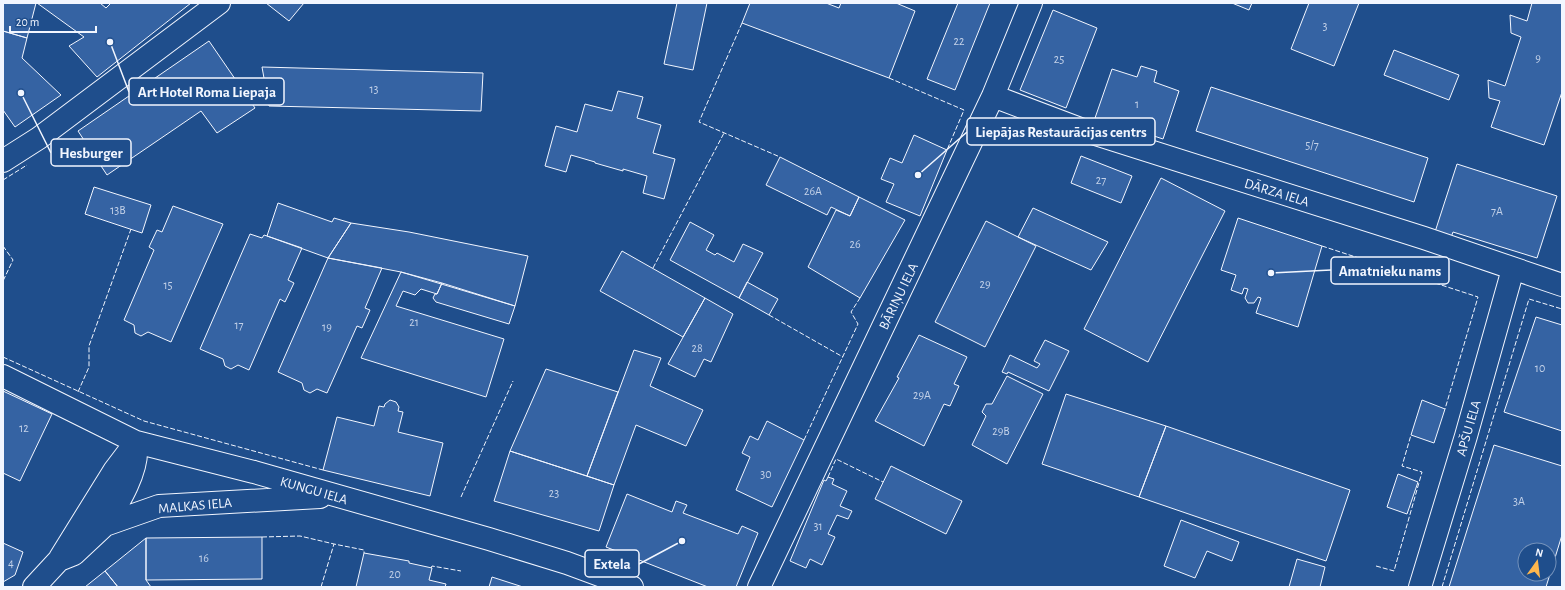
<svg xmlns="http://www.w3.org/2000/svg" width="1565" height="590" font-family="'Alegreya Sans',sans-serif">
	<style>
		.building { fill: #3563a3; stroke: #f2f6ff; fill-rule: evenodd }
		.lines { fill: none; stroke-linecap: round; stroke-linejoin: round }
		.minor-casing { stroke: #f2f6ff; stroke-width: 24 }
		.tertiary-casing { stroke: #f2f6ff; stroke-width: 24 }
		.minor { stroke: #1f4e8c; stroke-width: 22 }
		.tertiary { stroke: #1f4e8c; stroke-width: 22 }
		.fence { stroke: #f2f6ff; stroke-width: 1; stroke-dasharray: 5 2; stroke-linecap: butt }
		.labels { text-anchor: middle; stroke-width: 3; stroke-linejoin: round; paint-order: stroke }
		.number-label { font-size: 12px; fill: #c3d1e8 }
		.street-label { font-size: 14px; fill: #f2f6ff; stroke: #1f4e8c }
		.leader { fill: none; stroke: #f2f6ff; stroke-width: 1.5 }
		.callout-dot { fill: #f2f6ff; stroke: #1f4e8c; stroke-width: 1.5 }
		.callout { fill: #1f4e8c; stroke: #f2f6ff; stroke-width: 1.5 }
		.callout-label { font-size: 15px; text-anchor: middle; font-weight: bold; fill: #f2f6ff }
	</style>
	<rect width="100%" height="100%" fill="#1f4e8c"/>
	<path class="building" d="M 3,3 L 36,3 L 27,38 L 3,31 Z
		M 37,3 L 100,3 L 106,8 L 111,3 L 191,3 L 97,77 L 69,46 L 84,37 Z
		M 266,3 L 304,3 L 289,21 Z
		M 677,3 L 707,3 L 693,70 L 664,64 Z
		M 750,3 L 826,3 L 839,8 L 841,3 L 896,3 L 915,11 L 889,78 L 742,23 Z
		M 958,3 L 990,3 L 955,90 L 927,79 Z
		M 1232,3 L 1252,3 L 1249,10 Z
		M 1309,3 L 1359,3 L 1334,66 L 1291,49 Z
		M 1532,3 L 1562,3 L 1562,92 L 1544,145 L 1491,127 L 1500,101 L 1489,98 L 1488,80 L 1505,86 L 1521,37 L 1511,33 L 1510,15 L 1527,21 Z
		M 1053,10 L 1097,28 L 1066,108 L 1020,90 Z
		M 3,31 L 27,38 L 22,58 L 61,95 L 15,127 L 3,110 Z
		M 209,41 L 255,108 L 217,133 L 201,111 L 107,175 L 78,131 Z
		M 1394,50 L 1459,75 L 1449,100 L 1384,75 Z
		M 1141,66 L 1157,71 L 1154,82 L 1179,91 L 1163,139 L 1151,135 L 1149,140 L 1107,126 L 1108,122 L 1095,118 L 1112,69 L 1137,77 Z
		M 262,67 L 483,73 L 481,111 L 269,106 Z
		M 1211,87 L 1428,158 L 1414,202 L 1196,131 Z
		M 618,91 L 643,97 L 637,118 L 661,125 L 653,153 L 675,159 L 664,199 L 643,193 L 647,176 L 623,169 L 623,171 L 595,163 L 595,162 L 571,155 L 566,172 L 545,166 L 556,126 L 577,132 L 585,104 L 612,111 Z
		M 914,135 L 947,150 L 920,216 L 886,202 L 894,184 L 881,179 L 890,158 L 902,163 Z
		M 1081,156 L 1132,176 L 1121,203 L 1071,183 Z
		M 780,157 L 859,197 L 850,216 L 831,207 L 827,215 L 766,185 Z
		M 1457,164 L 1557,196 L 1537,258 L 1453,232 L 1450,240 L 1434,235 Z
		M 1161,178 L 1225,211 L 1148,362 L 1084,329 Z
		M 94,187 L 151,205 L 142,233 L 85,214 Z
		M 859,197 L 905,220 L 860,298 L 808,267 L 836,210 L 850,216 Z
		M 278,203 L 332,222 L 334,218 L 351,223 L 328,258 L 267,236 Z
		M 173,206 L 223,224 L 171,342 L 148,332 L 141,336 L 135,333 L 134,325 L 124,320 L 154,250 L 149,247 L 157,230 L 162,232 Z
		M 1033,208 L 1108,242 L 1091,270 L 1018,237 Z
		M 1238,218 L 1322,246 L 1298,327 L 1256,313 L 1261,298 L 1258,297 L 1254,303 L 1248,303 L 1245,298 L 1248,289 L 1244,288 L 1242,294 L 1231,290 L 1236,275 L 1221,270 Z
		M 986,221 L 1036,246 L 985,347 L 935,322 Z
		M 690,222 L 714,235 L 706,250 L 715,255 L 717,253 L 734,262 L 743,244 L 763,253 L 739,298 L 670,260 Z
		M 351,223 L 409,232 L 528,256 L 515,306 L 401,272 L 328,258 Z
		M 250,234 L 262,238 L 264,235 L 267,236 L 302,248 L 288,280 L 294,283 L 285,302 L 280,299 L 249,370 L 238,365 L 231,369 L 225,366 L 223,359 L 200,349 Z
		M 622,251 L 705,298 L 683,337 L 600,291 Z
		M 328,258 L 382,268 L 365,308 L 370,310 L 362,328 L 357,326 L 327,393 L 317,389 L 310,393 L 304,390 L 302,383 L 278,372 Z
		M 401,272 L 442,283 L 437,294 L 421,289 L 415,295 L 403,291 L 396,306 L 504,339 L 486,397 L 361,358 Z
		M 747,282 L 778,299 L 769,315 L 739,298 Z
		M 442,283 L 515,306 L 509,324 L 436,302 L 433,298 L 435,294 L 437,294 Z
		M 705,298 L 733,314 L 711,362 L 704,359 L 695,377 L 668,364 Z
		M 1536,317 L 1562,325 L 1562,431 L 1504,412 Z
		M 919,335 L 967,357 L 954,384 L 959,386 L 950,406 L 944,404 L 924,446 L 875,421 L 899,378 L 897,377 Z
		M 1045,340 L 1069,351 L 1049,391 L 1008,372 L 1007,374 L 1002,372 L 1010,355 L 1037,368 L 1040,364 L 1034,361 Z
		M 634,350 L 661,358 L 650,386 L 703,410 L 686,446 L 636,425 L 614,485 L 587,476 Z
		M 546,369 L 618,392 L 587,476 L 510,451 Z
		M 1007,376 L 1043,394 L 1007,464 L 972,445 L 986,416 L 982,412 L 986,404 L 992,404 Z
		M 3,391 L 52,414 L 20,481 L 3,473 Z
		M 1066,394 L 1166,426 L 1139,497 L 1042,464 Z
		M 390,400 L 396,402 L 399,407 L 398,411 L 403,412 L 398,432 L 443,443 L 430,496 L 323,470 L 337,417 L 374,426 L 379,406 L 384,407 L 385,404 Z
		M 1422,400 L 1445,409 L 1434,443 L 1411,435 Z
		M 767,421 L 804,440 L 772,507 L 736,490 L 750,457 L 742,453 L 750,436 L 758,440 Z
		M 1166,426 L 1350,490 L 1326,561 L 1139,497 Z
		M 1494,445 L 1562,466 L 1562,535 L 1546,587 L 1449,587 ZM 1525,550 L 1549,550 L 1549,574 L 1525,574 Z
		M 510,451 L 614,485 L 599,531 L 494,501 Z
		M 891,466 L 962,501 L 946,534 L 875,499 Z
		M 1398,474 L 1418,482 L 1407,514 L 1387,507 Z
		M 828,477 L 834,479 L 832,484 L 847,491 L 840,506 L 852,511 L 848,519 L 837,515 L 828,534 L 835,537 L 822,565 L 810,559 L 806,568 L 790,561 L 824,480 L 826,481 Z
		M 627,494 L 672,512 L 676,501 L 687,505 L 683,513 L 738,534 L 742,526 L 758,533 L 736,587 L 708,587 L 606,547 Z
		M 1181,520 L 1239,542 L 1232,561 L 1207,551 L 1195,578 L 1164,566 Z
		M 262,537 L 262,579 L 146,580 L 146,538 Z
		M 146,538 L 146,580 L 151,587 L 118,587 L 105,571 Z
		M 3,543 L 23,552 L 15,575 L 3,582 Z
		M 364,553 L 409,561 L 409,563 L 432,568 L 429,580 L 446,584 L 445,587 L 356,587 Z
		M 1297,559 L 1325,567 L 1320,587 L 1289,587 Z
		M 105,571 L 118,587 L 85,587 Z
		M 492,577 L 523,587 L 489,587 Z"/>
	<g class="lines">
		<g class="minor-casing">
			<path id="minor" d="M 993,96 L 1083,130 L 1424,238 L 1562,285
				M 3,161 L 39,138 L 219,3
				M 759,587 L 993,96 L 1031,3
				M 1420,587 L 1466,436 L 1513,269"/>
		</g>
		<g class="tertiary-casing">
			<path id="tertiary" d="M 3,376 L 136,442 L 254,472 L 489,539 L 567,563 L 632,587
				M 105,525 C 117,505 138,472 136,448
				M 60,558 L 114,471 L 136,442
				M 34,587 L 59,560 L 74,554 L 105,525 L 159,506 L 320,497"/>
		</g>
		<use href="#minor" class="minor"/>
		<use href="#tertiary" class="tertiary"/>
		<path class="fence" d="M 742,23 L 699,122 L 780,157
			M 889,78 L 964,110 L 947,150
			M 3,180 L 27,165
			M 3,246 L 13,260 L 3,281
			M 1322,246 L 1478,297 L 1445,409
			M 653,268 L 724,133
			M 769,315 L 843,357
			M 3,357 L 144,421 L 323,470
			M 78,392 L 89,367 L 89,346 L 131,229
			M 804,440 L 858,324 L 851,312 L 860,298
			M 828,477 L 836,459 L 883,482
			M 461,497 L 513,381
			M 262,537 L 300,536 L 334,544
			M 1376,566 L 1394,571 L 1422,472 L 1402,466 L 1411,435
			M 431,568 L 432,566 L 461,571
			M 321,587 L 334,544 L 364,550 L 364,553
			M 1442,587 L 1529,299 L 1562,309"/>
	</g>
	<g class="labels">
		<g class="number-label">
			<text x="1325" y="30">3</text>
			<text x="959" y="45">22</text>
			<text x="1538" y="62">9</text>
			<text x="1059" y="63">25</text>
			<text x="374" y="93">13</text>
			<text x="1137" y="108">1</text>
			<text x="1312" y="149">5/7</text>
			<text x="1101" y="184">27</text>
			<text x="813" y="195">26A</text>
			<text x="118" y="214">13B</text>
			<text x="1497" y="215">7A</text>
			<text x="855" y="248">26</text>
			<text x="985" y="288">29</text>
			<text x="168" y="289">15</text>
			<text x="414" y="326">21</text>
			<text x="239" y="329">17</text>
			<text x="327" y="331">19</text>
			<text x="697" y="352">28</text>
			<text x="1540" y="372">10</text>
			<text x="922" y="399">29A</text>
			<text x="24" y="432">12</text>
			<text x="1001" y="435">29B</text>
			<text x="766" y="478">30</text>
			<text x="554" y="497">23</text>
			<text x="1519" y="505">3A</text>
			<text x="818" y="530">31</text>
			<text x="204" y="562">16</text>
			<text x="11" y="567">4</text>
			<text x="395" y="578">20</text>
		</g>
		<g class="street-label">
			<text transform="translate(1277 192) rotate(17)" y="5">DĀRZA IELA</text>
			<text transform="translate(898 296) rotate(-64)" y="5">BĀRIŅU IELA</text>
			<text transform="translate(1468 428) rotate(-74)" y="5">APŠU IELA</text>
			<text transform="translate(314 490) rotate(16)" y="5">KUNGU IELA</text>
			<text transform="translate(195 505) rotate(-5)" y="5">MALKAS IELA</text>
		</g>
	</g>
	<path class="leader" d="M110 42L129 92M918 175L967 132M21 93L51 153M1271 273L1331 270M682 541L639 564"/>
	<g class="callout-dot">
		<circle cx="110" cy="42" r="4"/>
		<circle cx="918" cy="175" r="4"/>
		<circle cx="21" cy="93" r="4"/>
		<circle cx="1271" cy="273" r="4"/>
		<circle cx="682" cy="541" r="4"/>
	</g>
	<g class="callout">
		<rect x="129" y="78" width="155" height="27" rx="4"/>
		<rect x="967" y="118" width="188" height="27" rx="4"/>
		<rect x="51" y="139" width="80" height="27" rx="4"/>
		<rect x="1331" y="257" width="118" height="27" rx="4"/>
		<rect x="585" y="550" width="54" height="27" rx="4"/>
	</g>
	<g class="callout-label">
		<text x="207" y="97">Art Hotel Roma Liepaja</text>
		<text x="1061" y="137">Liepājas Restaurācijas centrs</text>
		<text x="91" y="158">Hesburger</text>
		<text x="1390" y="276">Amatnieku nams</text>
		<text x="612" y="569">Extela</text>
	</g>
	<rect width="1565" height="590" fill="none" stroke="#f2f6ff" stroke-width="8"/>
	<g transform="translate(1537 562) rotate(14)"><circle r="19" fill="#1f4e8c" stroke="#7391ba"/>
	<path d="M0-3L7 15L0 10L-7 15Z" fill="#ffb74d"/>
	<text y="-6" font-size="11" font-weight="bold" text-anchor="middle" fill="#f2f6ff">N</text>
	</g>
	<path d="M10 26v6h86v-6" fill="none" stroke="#f2f6ff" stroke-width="2"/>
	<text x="16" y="26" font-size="12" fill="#f2f6ff" stroke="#1f4e8c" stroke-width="3" paint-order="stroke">20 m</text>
</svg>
